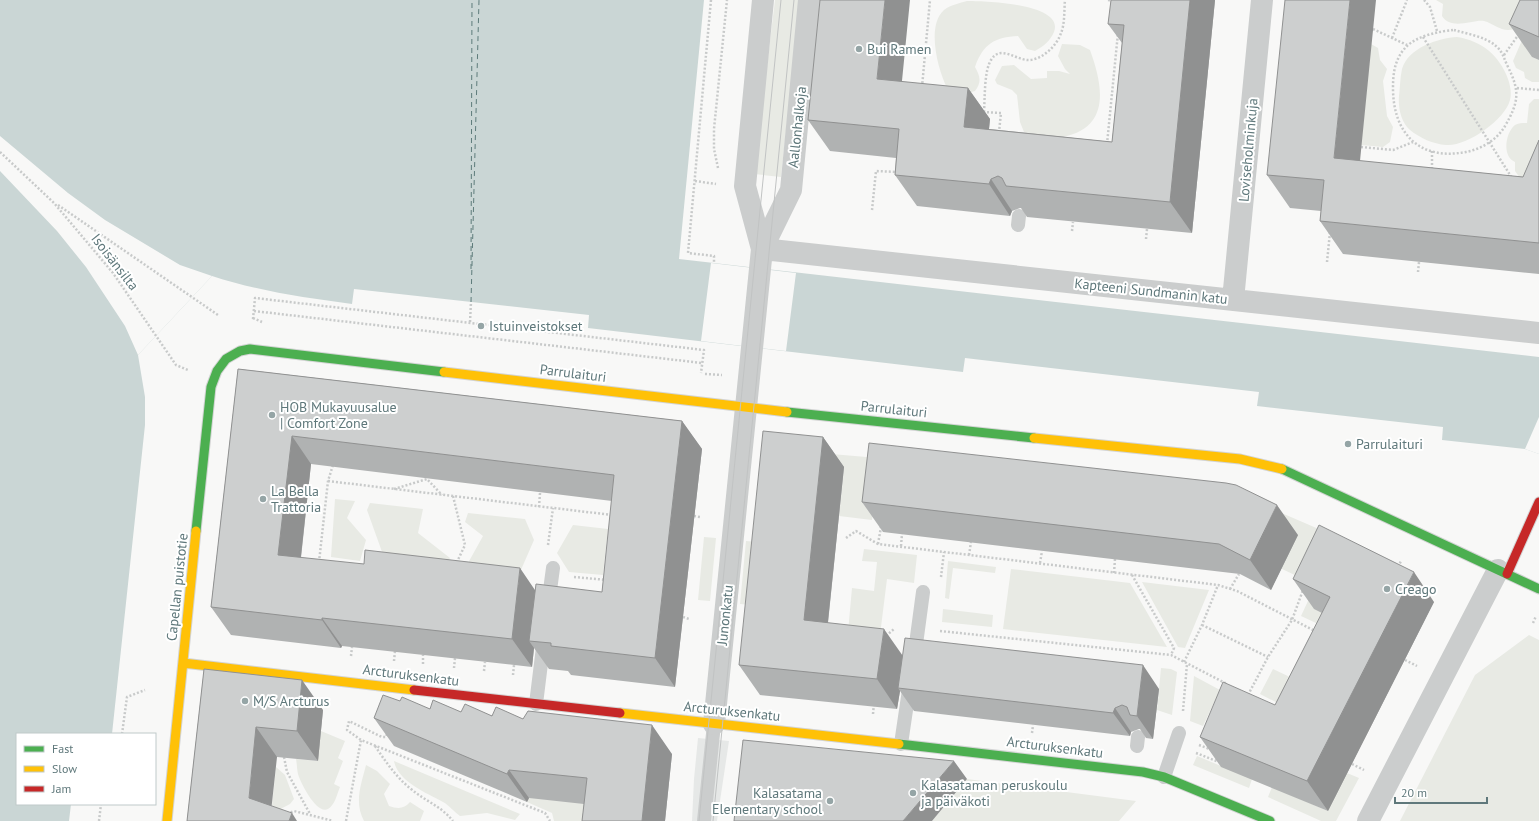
<svg xmlns="http://www.w3.org/2000/svg" width="1539" height="821" font-family="'PT Sans',sans-serif">
	<style>
		.built { fill: #e6e8e7 }
		.green { fill: #e8eae4 }
		.water { fill: #cad6d5 }
		.pier { fill: #f8f8f7 }
		.lines { fill: none; stroke-linecap: round; stroke-linejoin: round }
		.ferry { stroke: #5e7c7b; stroke-width: 1; stroke-dasharray: 5 4; stroke-linecap: butt }
		.fast-casing { stroke: #d3d4d4; stroke-width: 11 }
		.slow-casing { stroke: #d3d4d4; stroke-width: 11 }
		.jam-casing { stroke: #d3d4d4; stroke-width: 11 }
		.path { stroke: #c8caca; stroke-width: 2.5; stroke-dasharray: 2 2; stroke-linecap: butt }
		.lane { stroke: #cbcdcd; stroke-width: 14 }
		.street { stroke: #cbcdcd; stroke-width: 22 }
		.fast { stroke: #4caf50; stroke-width: 9 }
		.slow { stroke: #ffc107; stroke-width: 9 }
		.jam { stroke: #c62828; stroke-width: 9 }
		.tram { stroke: #c1c3c3; stroke-width: 1 }
		.wall { fill: #b0b2b2; fill-rule: evenodd }
		.shaded-wall { fill: #909191 }
		.building { fill: #cdcfcf; stroke: #909191 }
		.poi-dot { fill: #95a5a6; stroke: #fff; stroke-width: 1.5 }
		.labels { text-anchor: middle; stroke-width: 4; stroke-linejoin: round; paint-order: stroke }
		.poi-label { font-size: 14px; fill: #5f787b; stroke: #fff; text-anchor: start }
		.street-label { font-size: 14px; fill: #5f787b; stroke: #fff }
	</style>
	<rect width="100%" height="100%" fill="#f8f8f7"/>
	<path class="built" d="M 698,738 L 729,741 L 717,821 L 692,821 L 694,779 Z"/>
	<path class="green" d="M 775,0 L 800,0 L 781,177 L 754,174 Z
		M 1436,0 L 1520,0 L 1514,15 L 1514,29 C 1502,33 1495,24 1484,21 C 1474,19 1451,31 1442,16 L 1443,4 Z
		M 967,1 C 983,1 1065,3 1054,32 C 1050,41 1044,46 1035,51 L 1027,49 L 1018,36 C 995,37 983,44 975,67 C 980,76 982,82 975,91 L 968,93 L 947,88 C 938,70 926,26 944,10 C 950,5 960,3 967,1 Z
		M 1539,1 L 1532,57 L 1539,60 L 1539,82 L 1532,82 L 1525,78 L 1524,72 L 1516,68 L 1513,61 Z
		M 1457,37 C 1482,41 1499,55 1508,79 C 1510,85 1512,93 1510,100 C 1505,120 1466,147 1446,145 C 1433,144 1420,138 1410,130 C 1401,122 1398,108 1399,96 C 1400,88 1400,78 1402,69 C 1408,48 1438,38 1457,37 Z
		M 1062,44 L 1080,45 L 1090,50 C 1103,86 1111,127 1063,137 C 1049,139 1036,138 1024,132 L 1020,122 L 1017,95 L 1012,90 L 997,84 L 995,80 L 1002,66 L 1014,65 L 1031,79 L 1047,78 L 1047,71 L 1059,71 L 1070,74 L 1065,69 L 1058,56 Z
		M 1371,44 L 1378,48 L 1380,60 L 1387,69 L 1383,81 L 1387,116 L 1393,127 L 1390,142 L 1383,147 L 1361,145 Z
		M 1534,99 L 1539,99 L 1539,179 L 1520,178 L 1515,171 L 1515,162 C 1502,157 1505,133 1515,125 C 1518,123 1523,123 1527,123 L 1529,104 Z
		M 785,450 L 878,458 L 872,520 L 839,516 L 844,467 Z
		M 335,499 L 355,501 L 347,518 L 366,540 L 360,561 L 331,557 Z
		M 370,503 L 423,509 L 418,533 L 450,558 L 443,570 L 386,563 L 367,510 Z
		M 1263,505 L 1321,530 L 1299,577 L 1282,569 Z
		M 468,513 L 525,519 L 534,540 L 517,579 L 463,572 L 483,536 L 465,522 Z
		M 573,525 L 608,529 L 603,575 L 569,572 L 557,553 Z
		M 704,537 L 716,538 L 710,601 L 698,600 Z
		M 746,541 L 758,542 L 752,605 L 740,604 Z
		M 864,549 L 917,555 L 914,583 L 887,579 L 880,635 L 848,632 L 852,588 L 874,591 L 877,562 L 862,561 Z
		M 948,561 L 996,567 L 995,573 L 953,568 L 949,599 L 945,598 Z
		M 1011,569 L 1130,583 L 1167,647 L 1003,629 Z
		M 1142,582 L 1209,590 L 1185,648 L 1178,647 Z
		M 1314,588 L 1351,626 L 1346,637 L 1301,616 Z
		M 943,609 L 993,615 L 992,627 L 942,622 Z
		M 1529,635 L 1539,640 L 1539,821 L 1400,821 L 1475,675 Z
		M 1161,668 L 1171,669 L 1177,672 L 1172,715 L 1157,710 Z
		M 1273,669 L 1292,678 L 1305,717 L 1260,694 Z
		M 1194,676 L 1220,690 L 1203,726 L 1190,721 Z
		M 321,731 L 345,741 L 338,758 L 343,761 L 334,784 L 340,787 C 337,794 335,805 328,809 C 317,815 301,784 298,774 C 297,770 297,764 296,759 L 317,761 Z
		M 1197,756 L 1252,779 L 1249,788 L 1193,765 Z
		M 394,761 L 520,814 L 515,820 L 487,813 L 460,816 C 454,812 449,805 443,802 C 427,793 398,782 394,761 Z
		M 366,765 L 377,771 L 390,784 L 384,794 L 389,806 C 398,809 404,809 410,802 L 424,811 L 420,821 L 364,821 C 354,802 361,785 366,765 Z
		M 276,767 L 285,775 L 294,799 L 290,804 L 271,814 Z
		M 1347,773 L 1359,778 L 1336,821 L 1321,821 L 1268,797 L 1272,787 L 1328,811 Z
		M 967,779 L 1136,801 L 1119,821 L 932,821 Z
		M 533,789 L 607,807 L 605,821 L 554,821 L 552,813 L 527,802 Z"/>
	<path class="water" d="M 0,0 L 704,0 L 679,259 L 1539,357 L 1539,454 L 1525,449 L 1442,440 L 1443,427 L 1257,406 L 1259,392 L 965,358 L 963,372 L 588,328 L 589,315 L 354,289 L 352,304 C 305,298 258,291 212,276 L 138,355 L 145,397 L 145,425 L 112,734 L 17,734 L 17,804 L 71,804 L 69,821 L 0,821 Z"/>
	<path class="pier" d="M 0,136 L 68,193 L 105,220 L 180,265 L 212,276 L 138,355 L 125,326 L 86,267 L 57,231 L 0,171 Z
		M 711,263 L 796,273 L 786,351 L 701,341 Z
		M 1539,417 L 1539,454 L 1525,449 Z"/>
	<g class="lines">
		<path class="ferry" d="M 471,269 L 472,0
			M 471,302 L 479,0"/>
		<g class="fast-casing">
			<path id="fast" d="M 787,412 L 1034,438
				M 1282,469 L 1539,589
				M 196,531 L 211,387 L 217,371 L 226,359 L 240,351 L 250,349 L 444,372
				M 899,744 L 1143,772 L 1164,777 L 1270,821"/>
		</g>
		<g class="slow-casing">
			<path id="slow" d="M 444,372 L 787,412
				M 1034,438 L 1240,459 L 1282,469
				M 183,663 L 414,690
				M 620,713 L 899,744
				M 167,821 L 196,531"/>
		</g>
		<g class="jam-casing">
			<path id="jam" d="M 1507,574 L 1539,502
				M 414,690 L 620,713"/>
		</g>
		<path class="path" d="M 711,0 L 688,253 L 714,256 L 714,263
			M 1108,0 L 1114,1
			M 1424,0 L 1430,7 L 1437,31
			M 1373,29 L 1407,45
			M 1454,30 C 1468,34 1486,37 1496,46 C 1503,52 1504,59 1508,67 C 1520,91 1519,102 1505,126 C 1497,140 1481,149 1466,152 C 1419,161 1393,133 1393,88 C 1393,72 1395,58 1407,46 C 1417,36 1440,31 1454,30 Z
			M 1423,37 L 1512,178
			M 1392,38 L 1407,0
			M 1504,55 L 1519,34
			M 922,87 L 930,0
			M 1517,88 L 1539,90
			M 983,112 L 1001,113 L 999,132
			M 984,112 C 985,98 984,71 991,60 C 1000,45 1015,59 1027,60 C 1041,61 1057,46 1061,33 C 1065,24 1064,10 1065,0
			M 1107,144 L 1118,33
			M 1361,147 L 1393,150 L 1413,142
			M 0,152 L 54,203 L 113,273 L 176,365 L 188,370
			M 718,168 L 714,149 L 714,129 L 727,0
			M 1432,169 L 1432,151
			M 695,181 L 716,184
			M 58,205 L 218,315
			M 872,210 L 876,171 L 897,172
			M 1072,231 L 1073,222
			M 1146,239 L 1147,229
			M 1327,262 L 1330,232
			M 1418,272 L 1419,262
			M 254,311 L 702,363
			M 253,318 L 262,322
			M 253,319 L 255,298 L 704,350 L 701,373
			M 470,322 L 471,302
			M 705,374 L 722,375
			M 328,481 L 612,515
			M 394,489 L 427,479 L 442,495
			M 453,496 L 465,545 L 457,562
			M 539,507 L 540,493
			M 694,516 L 700,517
			M 846,538 L 856,531 L 878,544 L 1218,585 L 1237,591 L 1315,631
			M 878,544 L 881,527
			M 548,545 L 553,508
			M 901,546 L 902,534
			M 969,555 L 971,542
			M 319,562 L 328,481 L 333,465
			M 1040,563 L 1042,551
			M 1398,567 L 1401,561
			M 1114,573 L 1115,559
			M 1132,575 L 1174,648 L 1171,655
			M 574,577 L 607,580
			M 941,577 L 944,552
			M 1230,589 L 1239,574
			M 683,617 L 689,619
			M 1533,623 L 1536,616
			M 1202,625 L 1268,657
			M 940,631 L 1171,655 L 1227,684
			M 886,636 L 894,629
			M 351,656 L 352,647
			M 1405,660 L 1417,666
			M 394,661 L 395,651
			M 1184,662 L 1202,625 L 1218,585
			M 423,664 L 423,655
			M 454,668 L 455,658
			M 484,671 L 485,662
			M 513,675 L 514,665
			M 1248,695 L 1268,657 L 1292,620 L 1303,590
			M 1183,711 L 1187,664
			M 873,714 L 874,703
			M 1032,733 L 1033,725
			M 122,734 L 127,697 L 145,690
			M 387,734 L 386,737 L 382,737 L 349,721 L 347,730 L 361,740 L 545,813 L 550,821
			M 1199,745 L 1212,750
			M 375,746 C 386,762 396,777 411,789 C 425,801 441,806 453,821
			M 1196,753 L 1219,762
			M 284,757 L 287,772 L 310,814
			M 1352,764 L 1364,770
			M 287,814 L 294,811 L 333,821
			M 99,821 L 101,804
			M 346,821 L 361,740"/>
		<path class="lane" d="M 1018,225 L 1019,216
			M 548,605 L 553,568
			M 914,659 L 923,592
			M 536,704 L 544,639
			M 901,744 L 910,683
			M 1137,746 L 1138,737
			M 1164,777 L 1179,733
			M 704,821 L 714,724"/>
		<path class="street" d="M 762,249 L 1539,333
			M 762,249 L 745,186 L 763,0
			M 1233,300 L 1262,0
			M 714,724 L 762,249 L 791,190 L 809,0
			M 1368,821 L 1498,570"/>
		<use href="#fast" class="fast"/>
		<use href="#slow" class="slow"/>
		<use href="#jam" class="jam"/>
		<path class="tram" d="M 699,821 L 781,0
			M 713,821 L 794,0"/>
	</g>
	<path class="wall" d="M 1215,0 L 1192,233 L 1027,217 L 1021,208 L 1020,208 L 1012,211 L 1010,216 L 917,206 L 895,175 L 896,158 L 830,151 L 808,120 L 902,82 L 968,88 L 990,119 L 989,129 L 1112,142 L 1122,43 L 1108,24 Z
		M 1539,0 L 1539,60 L 1532,57 L 1509,24 Z
		M 1539,140 L 1539,274 L 1343,254 L 1320,221 L 1321,211 L 1290,208 L 1267,175 L 1360,161 L 1523,177 Z
		M 238,369 L 682,421 L 702,449 L 675,687 L 571,675 L 568,671 L 549,669 L 534,648 L 532,667 L 342,646 L 341,648 L 231,635 L 211,607 ZM 311,464 L 612,501 L 602,592 L 535,590 L 301,558 Z
		M 823,437 L 844,467 L 828,623 L 903,656 L 1159,689 L 1153,739 L 1146,738 L 1140,729 L 1139,729 L 1131,732 L 1130,736 L 914,711 L 900,691 L 897,709 L 760,695 L 739,665 Z
		M 862,502 L 1298,535 L 1271,590 L 1240,574 L 883,532 Z
		M 1293,579 L 1434,602 L 1328,811 L 1221,767 L 1200,737 L 1275,705 L 1322,613 L 1314,609 Z
		M 204,669 L 323,710 L 318,761 L 277,757 L 187,821 Z
		M 400,701 L 430,709 L 523,719 L 672,754 L 665,821 L 582,821 L 584,804 L 529,798 L 527,802 L 394,746 L 374,718 Z"/>
	<path class="shaded-wall" d="M 885,0 L 910,0 L 899,111 L 877,79 Z
		M 1190,0 L 1215,0 L 1192,233 L 1170,202 Z
		M 1350,0 L 1376,0 L 1357,191 L 1334,158 Z
		M 968,88 L 990,119 L 986,158 L 964,127 Z
		M 991,179 L 1012,211 L 1010,216 L 989,184 Z
		M 682,421 L 702,449 L 675,687 L 655,658 Z
		M 292,436 L 311,464 L 298,583 L 278,555 Z
		M 823,437 L 844,467 L 825,650 L 804,620 Z
		M 1277,505 L 1298,535 L 1271,590 L 1250,560 Z
		M 520,568 L 539,596 L 529,641 L 534,648 L 532,667 L 512,639 Z
		M 1414,572 L 1434,602 L 1328,811 L 1307,781 Z
		M 322,618 L 342,646 L 341,648 L 322,620 Z
		M 884,629 L 905,659 L 898,688 L 900,691 L 897,709 L 877,679 Z
		M 1143,665 L 1159,689 L 1153,739 L 1137,716 Z
		M 302,680 L 323,710 L 318,761 L 297,731 Z
		M 1115,708 L 1131,732 L 1130,736 L 1113,713 Z
		M 652,725 L 672,754 L 665,821 L 642,821 Z
		M 256,727 L 277,757 L 270,821 L 249,798 Z
		M 954,761 L 967,779 L 932,821 L 903,821 Z
		M 509,770 L 529,798 L 527,802 L 507,774 Z
		M 292,813 L 297,821 L 289,821 Z"/>
	<path class="building" d="M 820,0 L 885,0 L 877,79 L 968,88 L 964,127 L 1112,142 L 1124,25 L 1108,24 L 1111,0 L 1190,0 L 1170,202 L 1006,186 L 1002,178 L 998,176 L 991,179 L 989,184 L 895,175 L 899,129 L 808,120 Z
		M 1285,0 L 1350,0 L 1334,158 L 1523,177 L 1539,140 L 1539,243 L 1320,221 L 1324,180 L 1267,175 Z
		M 1520,0 L 1539,0 L 1539,37 L 1509,24 Z
		M 238,369 L 682,421 L 655,658 L 551,646 L 551,643 L 529,641 L 536,584 L 602,592 L 614,475 L 292,436 L 278,555 L 364,564 L 365,550 L 520,568 L 512,639 L 322,618 L 322,620 L 211,607 Z
		M 763,431 L 823,437 L 804,620 L 884,629 L 877,679 L 739,665 Z
		M 869,443 L 1226,483 L 1236,485 L 1277,505 L 1250,560 L 1219,544 L 862,502 Z
		M 1319,525 L 1414,572 L 1307,781 L 1200,737 L 1223,682 L 1275,705 L 1330,597 L 1293,579 Z
		M 905,638 L 1143,665 L 1137,716 L 1130,715 L 1127,707 L 1122,705 L 1115,708 L 1113,713 L 898,688 Z
		M 204,669 L 302,680 L 297,731 L 256,727 L 249,798 L 292,813 L 289,821 L 187,821 Z
		M 383,695 L 400,701 L 402,697 L 430,709 L 433,700 L 461,712 L 465,704 L 492,716 L 496,707 L 523,719 L 528,711 L 652,725 L 642,821 L 582,821 L 587,778 L 509,770 L 507,774 L 374,718 Z
		M 743,740 L 954,761 L 903,821 L 734,821 Z"/>
	<g class="poi-dot">
		<circle cx="859" cy="49" r="4"/>
		<circle cx="481" cy="326" r="4"/>
		<circle cx="272" cy="415" r="4"/>
		<circle cx="1348" cy="444" r="4"/>
		<circle cx="263" cy="499" r="4"/>
		<circle cx="1387" cy="589" r="4"/>
		<circle cx="245" cy="701" r="4"/>
		<circle cx="913" cy="793" r="4"/>
		<circle cx="830" cy="801" r="4"/>
	</g>
	<g class="labels">
		<g class="poi-label">
			<text x="867" y="54">Bui Ramen</text>
			<text x="489" y="331">Istuinveistokset</text>
			<text x="280" y="412">HOB Mukavuusalue<tspan x="280" dy="16">| Comfort Zone</tspan></text>
			<text x="1356" y="449">Parrulaituri</text>
			<text x="271" y="496">La Bella<tspan x="271" dy="16">Trattoria</tspan></text>
			<text x="1395" y="594">Creago</text>
			<text x="253" y="706">M/S Arcturus</text>
			<text x="921" y="790">Kalasataman peruskoulu<tspan x="921" dy="16">ja päiväkoti</tspan></text>
			<text x="822" y="798" text-anchor="end">Kalasatama<tspan x="822" dy="16">Elementary school</tspan></text>
		</g>
		<g class="street-label">
			<text transform="translate(797 127) rotate(-84)" y="5">Aallonhalkoja</text>
			<text transform="translate(1248 150) rotate(-85)" y="5">Loviseholminkuja</text>
			<text transform="translate(115 262) rotate(52)" y="5">Isoisänsilta</text>
			<text transform="translate(1151 291) rotate(6)" y="5">Kapteeni Sundmanin katu</text>
			<text transform="translate(573 373) rotate(7)" y="5">Parrulaituri</text>
			<text transform="translate(894 409) rotate(6)" y="5">Parrulaituri</text>
			<text transform="translate(177 587) rotate(-84)" y="5">Capellan puistotie</text>
			<text transform="translate(725 615) rotate(-84)" y="5">Junonkatu</text>
			<text transform="translate(411 675) rotate(7)" y="5">Arcturuksenkatu</text>
			<text transform="translate(732 711) rotate(6)" y="5">Arcturuksenkatu</text>
			<text transform="translate(1055 747) rotate(7)" y="5">Arcturuksenkatu</text>
		</g>
	</g>
	<rect x="16" y="733" width="140" height="72" fill="#ffffff" stroke="#bfc9ca"/>
	<rect x="24" y="746" width="20" height="6" fill="#4caf50" stroke="#bfc9ca"/>
	<text x="52" y="753" font-size="12" fill="#5f787b">Fast</text>
	<rect x="24" y="766" width="20" height="6" fill="#ffc107" stroke="#bfc9ca"/>
	<text x="52" y="773" font-size="12" fill="#5f787b">Slow</text>
	<rect x="24" y="786" width="20" height="6" fill="#c62828" stroke="#bfc9ca"/>
	<text x="52" y="793" font-size="12" fill="#5f787b">Jam</text>
	<path d="M1395 797v6h92v-6" fill="none" stroke="#5f787b" stroke-width="2"/>
	<text x="1401" y="797" font-size="12" fill="#5f787b" stroke="#ffffff" stroke-width="3" paint-order="stroke">20 m</text>
</svg>
